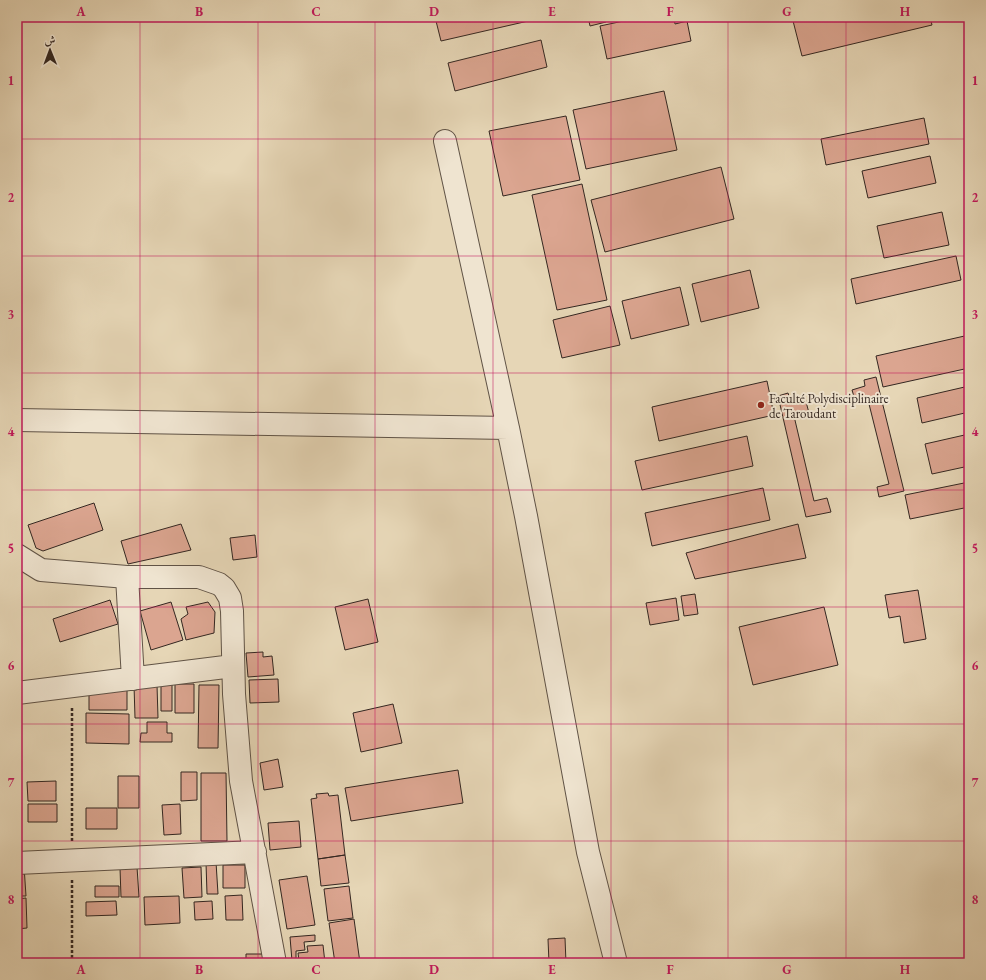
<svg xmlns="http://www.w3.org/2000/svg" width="986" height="980" font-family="'EB Garamond',Amiri,serif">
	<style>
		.building { fill: #dba590; stroke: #342721 }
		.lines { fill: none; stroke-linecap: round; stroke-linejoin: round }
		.street-casing { stroke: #605346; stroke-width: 24 }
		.path { stroke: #342721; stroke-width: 2.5; stroke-dasharray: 3 2; stroke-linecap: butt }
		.street { stroke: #efe4d0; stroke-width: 22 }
		.grid { fill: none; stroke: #c2185b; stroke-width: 1; stroke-opacity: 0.55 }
		.poi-dot { fill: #8f2418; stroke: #efe4d0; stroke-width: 1.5 }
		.labels { text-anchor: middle; stroke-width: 4; stroke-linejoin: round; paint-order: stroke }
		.poi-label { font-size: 13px; fill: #342721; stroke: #efe4d0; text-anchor: start }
		.neatline { fill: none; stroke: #c2185b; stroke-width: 1.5 }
		.grid-label { font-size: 13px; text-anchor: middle; font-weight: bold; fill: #c2185b }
	</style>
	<rect width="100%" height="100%" fill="#e6d6b6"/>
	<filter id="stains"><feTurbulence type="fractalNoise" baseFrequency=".005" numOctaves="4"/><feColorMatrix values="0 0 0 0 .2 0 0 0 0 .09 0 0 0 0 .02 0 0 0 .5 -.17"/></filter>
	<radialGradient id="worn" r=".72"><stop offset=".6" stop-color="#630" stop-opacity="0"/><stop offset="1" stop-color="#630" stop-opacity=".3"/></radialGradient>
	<path class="building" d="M 435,17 L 536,17 L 537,19 L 441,41 Z
		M 588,17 L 605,17 L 606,22 L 590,26 Z
		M 642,17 L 674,17 L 675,24 L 687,21 L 691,41 L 607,59 L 600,26 Z
		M 792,17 L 930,17 L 932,25 L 802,56 Z
		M 541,40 L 547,67 L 455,91 L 448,63 Z
		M 664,91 L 677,150 L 586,169 L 573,110 Z
		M 566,116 L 580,180 L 503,196 L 489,131 Z
		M 924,118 L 929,144 L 826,165 L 821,139 Z
		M 930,156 L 936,183 L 868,198 L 862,171 Z
		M 721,167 L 734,219 L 605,252 L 591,200 Z
		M 582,184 L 607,300 L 557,310 L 532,195 Z
		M 942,212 L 949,245 L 884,258 L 877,226 Z
		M 956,256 L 961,280 L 856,304 L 851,279 Z
		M 750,270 L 759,308 L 701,322 L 692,284 Z
		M 680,287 L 689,325 L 631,339 L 622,301 Z
		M 610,306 L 620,345 L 562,358 L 553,320 Z
		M 969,335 L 969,368 L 883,387 L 876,356 Z
		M 876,377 L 904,491 L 879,497 L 877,487 L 889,484 L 868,400 L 856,403 L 852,390 L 865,386 L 864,380 Z
		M 767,381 L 774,415 L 659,441 L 652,407 Z
		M 969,386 L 969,412 L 922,423 L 917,398 Z
		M 788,393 L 791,402 L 805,398 L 809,413 L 794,416 L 814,501 L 827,498 L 831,512 L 806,517 L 778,396 Z
		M 969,434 L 969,466 L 932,474 L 925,444 Z
		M 747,436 L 753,466 L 642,490 L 635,461 Z
		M 969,482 L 969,507 L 910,519 L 905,495 Z
		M 763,488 L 770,520 L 652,546 L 645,513 Z
		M 94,503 L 103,530 L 43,551 L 36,548 L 28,525 Z
		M 181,524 L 191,550 L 128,564 L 121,541 Z
		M 798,524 L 806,558 L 695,579 L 686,553 Z
		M 255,535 L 257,557 L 233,560 L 230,538 Z
		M 918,590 L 926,639 L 904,643 L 900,616 L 889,618 L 885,595 Z
		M 695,594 L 698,614 L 684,616 L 681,596 Z
		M 676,598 L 679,620 L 650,625 L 646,603 Z
		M 368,599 L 378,642 L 345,650 L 335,607 Z
		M 110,600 L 118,624 L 60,642 L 53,619 Z
		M 171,602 L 183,640 L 151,650 L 140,611 Z
		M 208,602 L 215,612 L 214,633 L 186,640 L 181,619 L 188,614 L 186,607 Z
		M 824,607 L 838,665 L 753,685 L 739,627 Z
		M 263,652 L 263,657 L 272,656 L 274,675 L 248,677 L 246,653 Z
		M 278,679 L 279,702 L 250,703 L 249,680 Z
		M 161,683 L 172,683 L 172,711 L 161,711 Z
		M 175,684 L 194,684 L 194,713 L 175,713 Z
		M 89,685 L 127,686 L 127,710 L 89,710 Z
		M 134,685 L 157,685 L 158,718 L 135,718 Z
		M 199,685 L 219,685 L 218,748 L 198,748 Z
		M 393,704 L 402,743 L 361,752 L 353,713 Z
		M 86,713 L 129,714 L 129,744 L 86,743 Z
		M 147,722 L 167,722 L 167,733 L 172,733 L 172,742 L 140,742 L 141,733 L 147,733 Z
		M 278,759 L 283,787 L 264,790 L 260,763 Z
		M 458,770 L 463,803 L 351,821 L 345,788 Z
		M 181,772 L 197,772 L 197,800 L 181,801 Z
		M 201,773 L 226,773 L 227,841 L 201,841 Z
		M 118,776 L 139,776 L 139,808 L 118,808 Z
		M 56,781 L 56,801 L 28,801 L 27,782 Z
		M 328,793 L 329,796 L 338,795 L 345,855 L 318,859 L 311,799 L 317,798 L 316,794 Z
		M 28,804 L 57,804 L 57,822 L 28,822 Z
		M 180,804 L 181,834 L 164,835 L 162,805 Z
		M 86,808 L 117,808 L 117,829 L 86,829 Z
		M 299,821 L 301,847 L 270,850 L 268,823 Z
		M 345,855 L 349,883 L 321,886 L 318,859 Z
		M 216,862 L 218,894 L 207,894 L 206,863 Z
		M 223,865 L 245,865 L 245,888 L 223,888 Z
		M 24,866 L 26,896 L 17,896 L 17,867 Z
		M 137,867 L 139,897 L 121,897 L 120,868 Z
		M 201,867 L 202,897 L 184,898 L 182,868 Z
		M 307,876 L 315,925 L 287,929 L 279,880 Z
		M 95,886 L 119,886 L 119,897 L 95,897 Z
		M 349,886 L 353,918 L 328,921 L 324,889 Z
		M 242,895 L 243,920 L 226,920 L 225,896 Z
		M 179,896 L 180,923 L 145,925 L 144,897 Z
		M 26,898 L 27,928 L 17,929 L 17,899 Z
		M 116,901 L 117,915 L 86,916 L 86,902 Z
		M 212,901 L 213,919 L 195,920 L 194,902 Z
		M 354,919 L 360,963 L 335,963 L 329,923 Z
		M 315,935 L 315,941 L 304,942 L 305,950 L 296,951 L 296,960 L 292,961 L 290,937 Z
		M 565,938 L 566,963 L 549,963 L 548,939 Z
		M 323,945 L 325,963 L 294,963 L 299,961 L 298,953 L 308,952 L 307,946 Z
		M 246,954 L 271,954 L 271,963 L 246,963 Z"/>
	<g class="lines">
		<g class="street-casing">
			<path id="street" d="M 17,420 L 508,428 L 445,141
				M 508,428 L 526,516 L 588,852 L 616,963
				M 17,555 L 41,570 L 127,577 L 199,577 L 219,584 L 224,588 L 230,598 L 232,611 L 234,694 L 241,781 L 275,963
				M 127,577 L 133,679
				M 17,693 L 233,666
				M 17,863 L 255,852"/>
		</g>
		<path class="path" d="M 72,841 L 72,706
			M 72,880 L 72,963"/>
		<use href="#street" class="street"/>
	</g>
	<path class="grid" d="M 140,17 L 140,963M 258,17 L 258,963M 375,17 L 375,963M 493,17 L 493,963M 611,17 L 611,963M 728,17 L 728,963M 846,17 L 846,963M 17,139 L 969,139M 17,256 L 969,256M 17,373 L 969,373M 17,490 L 969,490M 17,607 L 969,607M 17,724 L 969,724M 17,841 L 969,841"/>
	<circle class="poi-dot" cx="761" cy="405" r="4"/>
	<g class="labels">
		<g class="poi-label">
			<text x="769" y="403">Faculté Polydisciplinaire<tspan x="769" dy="15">de Taroudant</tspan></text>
		</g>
	</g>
	<rect width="986" height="980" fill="none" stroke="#e6d6b6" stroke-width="44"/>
	<g transform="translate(50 50) rotate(359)" stroke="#efe4d0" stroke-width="3" paint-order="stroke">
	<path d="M0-3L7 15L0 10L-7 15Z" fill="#342721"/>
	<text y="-6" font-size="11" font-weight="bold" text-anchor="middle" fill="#342721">ش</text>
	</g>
	<rect x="22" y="22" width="942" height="936" class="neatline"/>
	<g class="grid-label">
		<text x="81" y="16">A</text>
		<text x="199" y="16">B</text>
		<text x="316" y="16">C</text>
		<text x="434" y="16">D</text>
		<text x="552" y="16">E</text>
		<text x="670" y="16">F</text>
		<text x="787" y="16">G</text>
		<text x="905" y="16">H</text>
		<text x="11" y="85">1</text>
		<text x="975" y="85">1</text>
		<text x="11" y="202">2</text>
		<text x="975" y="202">2</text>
		<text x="11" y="319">3</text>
		<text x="975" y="319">3</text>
		<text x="11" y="436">4</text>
		<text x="975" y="436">4</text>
		<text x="11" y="553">5</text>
		<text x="975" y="553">5</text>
		<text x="11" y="670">6</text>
		<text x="975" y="670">6</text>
		<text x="11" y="787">7</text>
		<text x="975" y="787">7</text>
		<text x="11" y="904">8</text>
		<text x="975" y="904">8</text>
		<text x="81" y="974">A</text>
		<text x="199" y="974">B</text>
		<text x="316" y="974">C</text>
		<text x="434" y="974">D</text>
		<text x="552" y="974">E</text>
		<text x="670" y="974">F</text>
		<text x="787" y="974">G</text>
		<text x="905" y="974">H</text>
	</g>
	<rect width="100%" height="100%" filter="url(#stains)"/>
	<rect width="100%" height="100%" fill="url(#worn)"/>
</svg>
